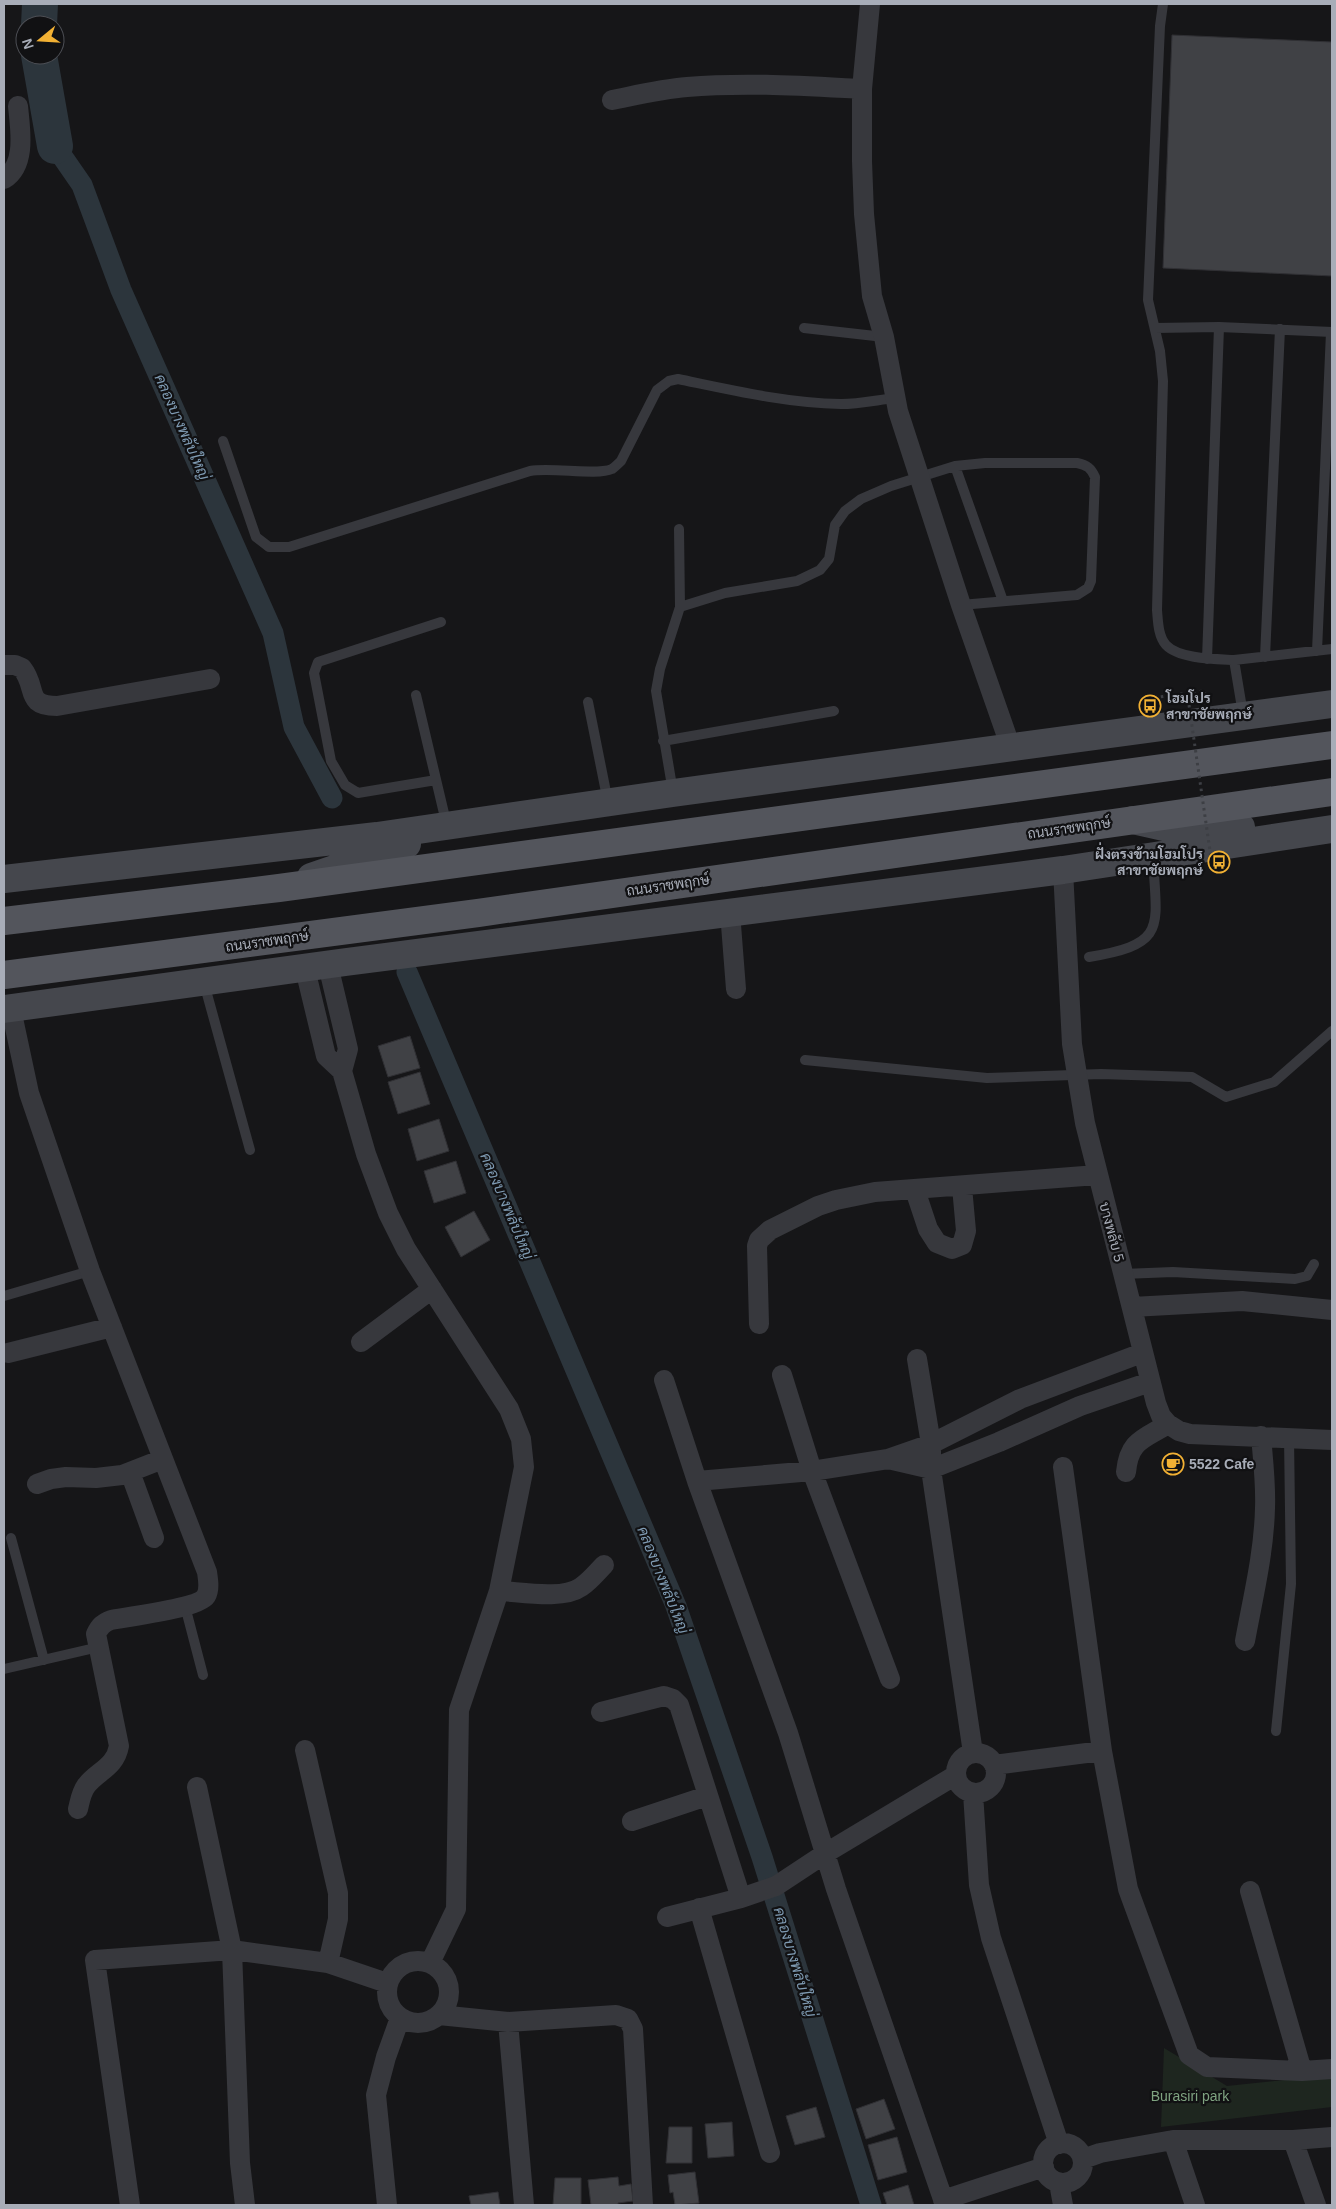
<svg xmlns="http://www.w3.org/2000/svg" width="1336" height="2209" font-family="Arial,Sarabun,sans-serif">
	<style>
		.green { fill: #1e261f }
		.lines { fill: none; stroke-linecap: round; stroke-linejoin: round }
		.canal { stroke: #2c353c; stroke-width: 21 }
		.river { stroke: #2c353c; stroke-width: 36 }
		.building { fill: #404145; stroke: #303034 }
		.path { stroke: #3d3f44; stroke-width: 3; stroke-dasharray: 2.5 4; stroke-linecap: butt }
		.lane { stroke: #37383d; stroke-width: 10 }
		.street { stroke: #37383d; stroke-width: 20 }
		.secondary { stroke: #45474d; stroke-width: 28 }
		.primary { stroke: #53555c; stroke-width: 28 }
		.path-bridge { stroke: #3d3f44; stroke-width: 3; stroke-dasharray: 2.5 4; stroke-linecap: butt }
		.labels { text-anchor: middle; stroke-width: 4.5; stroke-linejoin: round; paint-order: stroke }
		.poi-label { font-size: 14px; font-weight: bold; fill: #a8adb8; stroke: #111113; text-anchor: start }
		.street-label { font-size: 14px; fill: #a8adb8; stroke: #111113 }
		.park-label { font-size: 14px; fill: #7fa381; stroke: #111113 }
		.water-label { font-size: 15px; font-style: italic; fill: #7f9bb3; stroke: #111113 }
	</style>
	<rect width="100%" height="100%" fill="#161618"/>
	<path class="green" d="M 1164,2048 L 1227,2086 L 1332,2075 L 1332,2107 L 1161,2127 Z"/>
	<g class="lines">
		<path class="canal" d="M 55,146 L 82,185 L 121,290 L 273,633 L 294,727 L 332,798
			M 407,972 L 676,1606 L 762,1857 L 871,2205"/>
		<path class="river" d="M 39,25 L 40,4
			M 39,55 L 55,146"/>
	</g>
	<path class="building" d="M 1172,35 L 1332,42 L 1332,276 L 1163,268 Z
		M 410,1036 L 420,1068 L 388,1077 L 378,1046 Z
		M 420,1072 L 430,1104 L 398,1114 L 388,1082 Z
		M 439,1119 L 449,1151 L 417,1161 L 408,1129 Z
		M 456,1161 L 466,1193 L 434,1203 L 424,1171 Z
		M 474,1211 L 490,1240 L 461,1257 L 445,1227 Z
		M 884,2099 L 895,2129 L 866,2139 L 856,2109 Z
		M 816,2107 L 825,2137 L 795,2145 L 786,2116 Z
		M 732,2122 L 734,2156 L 708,2158 L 705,2124 Z
		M 669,2127 L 692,2127 L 692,2163 L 666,2163 Z
		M 897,2137 L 907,2172 L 878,2180 L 868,2145 Z
		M 695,2172 L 699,2203 L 675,2205 L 673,2192 L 670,2193 L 668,2175 Z
		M 618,2177 L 619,2186 L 631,2184 L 633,2201 L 618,2203 L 618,2205 L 591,2205 L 588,2180 Z
		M 555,2178 L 581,2178 L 581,2205 L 553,2205 Z
		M 908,2185 L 914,2205 L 887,2205 L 883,2193 Z
		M 498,2192 L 500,2205 L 471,2205 L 469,2196 Z"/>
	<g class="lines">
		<path class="path" d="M 1145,708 L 1144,699 L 1204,691 L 1206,697"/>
		<path class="lane" d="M 1163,4 L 1160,26 L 1148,300 L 1160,351 L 1163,381 L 1157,610 C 1158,621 1158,636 1166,645 C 1179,659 1216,659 1234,660 L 1243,714
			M 804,328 L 884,337
			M 1155,328 L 1219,327 L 1332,332
			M 223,441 L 256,537 L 269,547 L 289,547 L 530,471 C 553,467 596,476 612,469 C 615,467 618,464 621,461 L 657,390 L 669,381 L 678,379 C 731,390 786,403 841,404 C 859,404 877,400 895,398
			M 955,466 L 1003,601
			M 679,529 L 680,607
			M 1317,651 L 1331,332
			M 1265,657 L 1280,329
			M 1207,659 L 1219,327
			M 1234,660 L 1332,649
			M 416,695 L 447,826
			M 588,702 L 608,802
			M 663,741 L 834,711
			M 436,780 L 358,793 L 345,785 L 331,761 L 314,673 L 318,662 L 441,622
			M 673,792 L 656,691 L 660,669 L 680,607 L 725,593 L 797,581 L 820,570 L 829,559 L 835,525 L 845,511 L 861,499 L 891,486 L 955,466 L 985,463 L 1077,463 C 1087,465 1091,468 1095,477 L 1091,581 L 1088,588 L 1077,595 L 961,605
			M 1089,957 C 1167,944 1157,929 1153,859
			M 204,983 L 250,1150
			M 805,1060 L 987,1078 L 1101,1074 L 1192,1077 L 1226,1097 L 1274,1082 L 1332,1031
			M 1123,1274 L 1173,1272 L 1295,1279 L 1307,1276 L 1314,1264
			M 4,1296 L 90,1271
			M 11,1538 L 44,1660
			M 185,1606 L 203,1675
			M 4,1669 L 99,1647
			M 1276,1731 L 1291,1584 L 1289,1437"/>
		<path class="street" d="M 870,4 L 862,89 L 862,161 L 864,214 L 872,296 L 884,337 L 898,411 L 961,605 L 1011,748
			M 612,100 C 637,95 662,89 687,87 C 745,82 804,86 862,89
			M 4,179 C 27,165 20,128 18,106
			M 4,665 L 15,665 L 22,668 C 38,688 24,706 57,706 L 210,679
			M 1063,870 L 1072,1044 L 1085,1123 L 1156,1403 L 1161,1416 L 1168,1424 L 1179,1431 L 1190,1434 L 1332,1440
			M 730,912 L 736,989
			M 328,965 L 348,1049 L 342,1071
			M 305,969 L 326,1056 L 342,1071 L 366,1154 L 388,1213 L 406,1249 L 509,1409 L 521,1439 L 524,1467 L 499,1591 L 459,1710 L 456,1909 L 430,1963
			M 11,1009 L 29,1093 L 90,1271 L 207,1572 C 208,1579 210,1589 206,1596 C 199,1608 127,1617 111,1620 C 103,1623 100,1626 96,1634 L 119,1746 C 115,1768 97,1771 86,1786 C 81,1793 80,1801 78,1809
			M 915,1190 L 928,1229 L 937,1243 L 952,1249 L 962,1245 L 966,1231 L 962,1187
			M 1132,1307 L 1242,1301 L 1332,1310
			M 759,1324 L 757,1246 L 759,1240 L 770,1230 L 818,1206 L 836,1200 L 875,1192 L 1097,1175
			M 361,1342 L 432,1289
			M 8,1353 L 112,1327
			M 917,1359 L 931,1444 L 931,1469 L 973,1753
			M 782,1375 L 812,1471 L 890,1679
			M 664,1380 L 697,1481 L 788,1733 L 836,1889 L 945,2205
			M 888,1459 L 931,1469 L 999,1442 L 1080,1406 L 1150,1382
			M 1063,1467 L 1102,1751 L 1128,1889 L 1189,2055 L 1207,2067 L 1302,2071 L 1332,2069
			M 130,1472 L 154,1538
			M 1126,1472 C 1129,1440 1144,1439 1168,1424
			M 697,1481 L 812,1471 L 888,1459 L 931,1444 L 1020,1399 L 1142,1353
			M 37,1484 L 51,1479 L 66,1477 L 96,1478 L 122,1475 L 163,1459
			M 499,1591 C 521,1592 563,1600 581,1587 C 590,1581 597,1572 604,1565
			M 1245,1641 C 1253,1597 1264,1553 1265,1508 C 1266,1484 1263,1460 1261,1436
			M 601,1712 L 664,1696 L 673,1699 L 679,1705 L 741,1898
			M 305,1750 L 338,1893 L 338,1919 L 328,1963
			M956 1773a20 20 0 1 1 40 0a20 20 0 1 1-40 0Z
			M 994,1765 L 1102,1751
			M 197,1787 L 232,1950 L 240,2163 L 245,2205
			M 973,1793 L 979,1885 L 991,1938 L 1059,2144
			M 632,1821 L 707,1796
			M 1250,1891 L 1302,2071
			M 699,1908 L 770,2153
			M 667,1917 L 741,1898 L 776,1886 L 826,1853 L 956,1775
			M387 1992a31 31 0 1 1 62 0a31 31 0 1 1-62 0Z
			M 439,2015 L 508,2022 L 616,2015 L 628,2019 L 633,2029 L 643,2205
			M 508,2022 L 524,2205
			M 1173,2140 L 1195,2205
			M 1293,2140 L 1316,2205
			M1043 2163a20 20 0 1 1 40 0a20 20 0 1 1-40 0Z
			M 1083,2159 L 1100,2153 L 1173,2140 L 1293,2140 L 1332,2137
			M 1059,2183 L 1063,2205
			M 943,2200 L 1044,2167
			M 130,2205 L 95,1960 L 232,1950 L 328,1963 L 387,1983
			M 387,2205 L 376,2095 L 386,2057 L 400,2018"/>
		<path class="secondary" d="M 1133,820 L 1182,831 L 1241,827
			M 311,877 L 407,844
			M 4,879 L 377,836 L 673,793 L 1332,704
			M 4,1009 L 346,962 L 1063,870 L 1332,829"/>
		<path class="primary" d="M 4,921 L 279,888 L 1332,745
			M 4,975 L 478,913 L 1332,792"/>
		<path class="path-bridge" d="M 1189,705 L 1211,858"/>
	</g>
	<defs>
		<g id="bus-ring" transform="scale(1.125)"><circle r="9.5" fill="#111113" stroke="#f2b134" stroke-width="1.5"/><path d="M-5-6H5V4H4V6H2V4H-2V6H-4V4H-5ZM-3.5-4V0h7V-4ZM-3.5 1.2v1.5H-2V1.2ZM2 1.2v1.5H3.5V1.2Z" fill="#f2b134"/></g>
		<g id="cafe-ring" transform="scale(1.125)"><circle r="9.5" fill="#111113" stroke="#f2b134" stroke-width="1.5"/><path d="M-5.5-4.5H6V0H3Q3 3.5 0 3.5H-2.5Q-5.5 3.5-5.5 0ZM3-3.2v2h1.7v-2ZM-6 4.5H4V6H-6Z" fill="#f2b134"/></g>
	</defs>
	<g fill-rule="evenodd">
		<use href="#bus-ring" x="1150" y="706"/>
		<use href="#bus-ring" x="1219" y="862"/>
		<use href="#cafe-ring" x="1173" y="1464"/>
	</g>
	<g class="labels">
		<g class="poi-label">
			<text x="1166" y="703">โฮมโปร<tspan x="1166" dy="16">สาขาชัยพฤกษ์</tspan></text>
			<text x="1203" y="859" text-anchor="end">ฝั่งตรงข้ามโฮมโปร<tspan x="1203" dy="16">สาขาชัยพฤกษ์</tspan></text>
			<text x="1189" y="1469">5522 Cafe</text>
		</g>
		<g class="street-label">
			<text transform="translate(1069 828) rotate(-8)" y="5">ถนนราชพฤกษ์</text>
			<text transform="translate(668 885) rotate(-8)" y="5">ถนนราชพฤกษ์</text>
			<text transform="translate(267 941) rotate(-8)" y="5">ถนนราชพฤกษ์</text>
			<text transform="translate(1112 1232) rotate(75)" y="5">บางพลับ 5</text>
		</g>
		<g class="park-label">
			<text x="1190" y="2101">Burasiri park</text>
		</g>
		<g class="water-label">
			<text transform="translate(182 427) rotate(66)" y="5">คลองบางพลับใหญ่</text>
			<text transform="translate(507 1206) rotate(67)" y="5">คลองบางพลับใหญ่</text>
			<text transform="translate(663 1580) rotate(68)" y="5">คลองบางพลับใหญ่</text>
			<text transform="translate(795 1962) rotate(73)" y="5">คลองบางพลับใหญ่</text>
		</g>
	</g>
	<rect width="1336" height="2209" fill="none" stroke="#a8adb8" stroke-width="10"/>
	<g transform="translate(40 40) rotate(252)"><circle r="24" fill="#111113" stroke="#4d4f55"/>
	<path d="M0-4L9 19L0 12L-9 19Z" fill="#f2b134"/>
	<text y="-8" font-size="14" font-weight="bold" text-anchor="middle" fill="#a8adb8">N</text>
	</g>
</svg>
